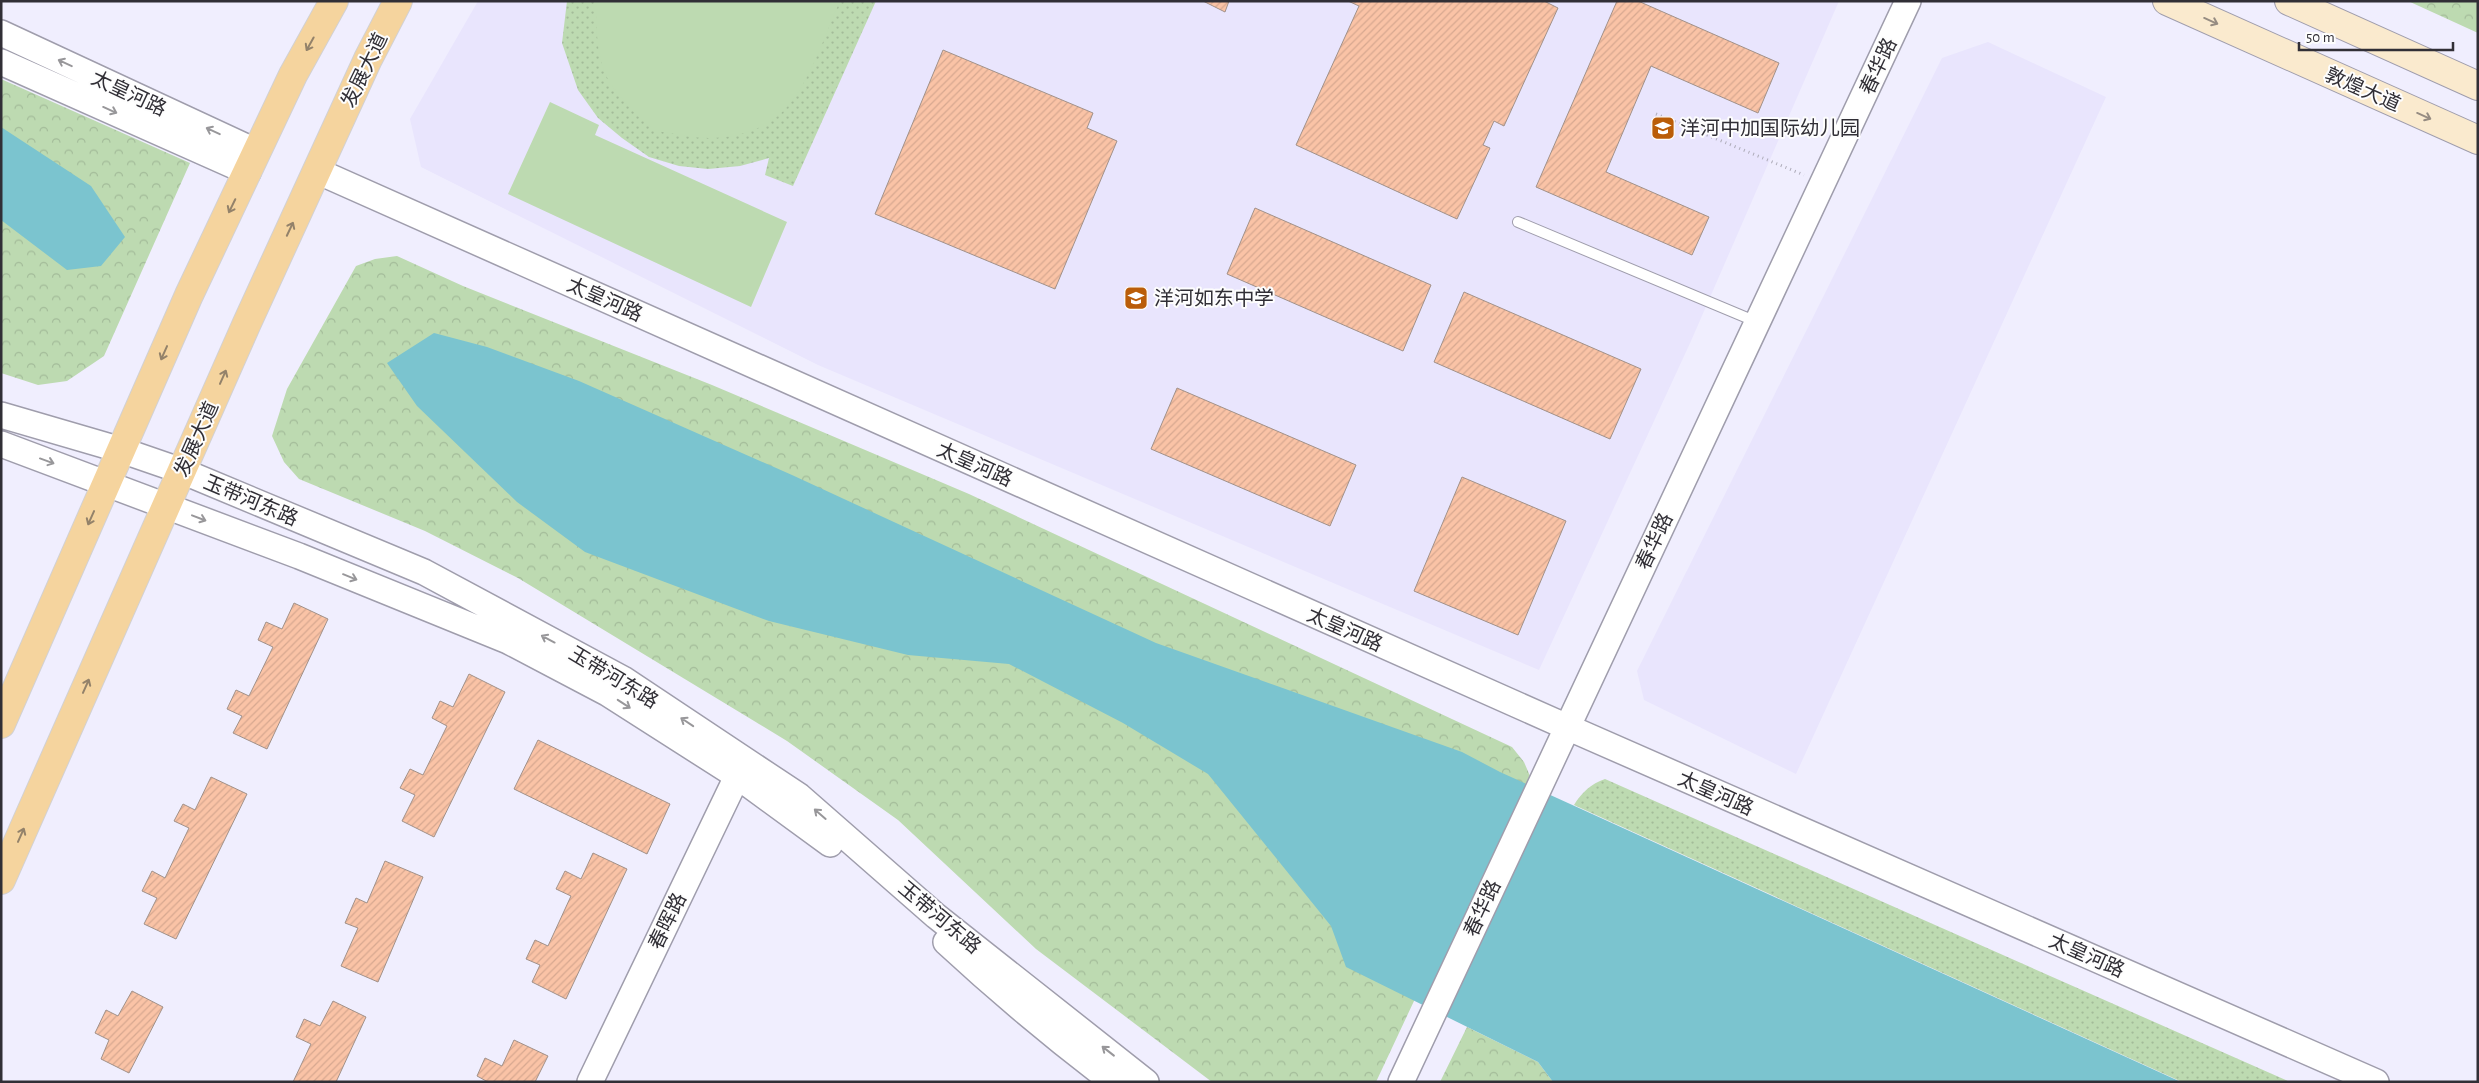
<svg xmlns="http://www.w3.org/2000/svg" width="2479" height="1083" font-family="'Alegreya Sans','Noto Sans SC',sans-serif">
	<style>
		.built { fill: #e9e5fd }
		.grass { fill: url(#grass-dots) }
		.forest { fill: url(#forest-crowns) }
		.garden { fill: #bddab1 }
		.water { fill: #7bc4cf }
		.building { fill: url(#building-hatch); stroke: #a19189 }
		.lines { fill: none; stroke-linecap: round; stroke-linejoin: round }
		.service-casing { stroke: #9f9dac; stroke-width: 12 }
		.tertiary-casing { stroke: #9f9dac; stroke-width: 28 }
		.secondary-casing { stroke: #9f9dac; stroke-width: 30 }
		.primary-casing { stroke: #d2d1d3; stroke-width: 30 }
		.path { stroke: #aeacb9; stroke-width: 3; stroke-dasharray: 1 4; stroke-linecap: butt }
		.service { stroke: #fff; stroke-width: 10 }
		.tertiary { stroke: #fff; stroke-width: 25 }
		.secondary { stroke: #faeace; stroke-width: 28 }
		.primary { stroke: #f5d49e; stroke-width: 28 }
		.oneway { stroke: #968c82 }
		.oneway2 { stroke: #93826a }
		.oneway3 { stroke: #98979a }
		.labels { text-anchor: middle; stroke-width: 4; stroke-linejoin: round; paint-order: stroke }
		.street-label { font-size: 20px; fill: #312f36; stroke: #fdfdfd }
		.poi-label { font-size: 20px; fill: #312f36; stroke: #fdfdfd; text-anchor: start }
	</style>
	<defs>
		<pattern id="grass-dots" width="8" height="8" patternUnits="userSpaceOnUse" patternTransform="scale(1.25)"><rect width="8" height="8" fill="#bddab1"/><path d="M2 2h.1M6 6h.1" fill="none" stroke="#a3bb99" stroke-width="1.8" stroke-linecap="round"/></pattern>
		<pattern id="forest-crowns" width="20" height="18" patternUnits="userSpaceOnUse" patternTransform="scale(1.25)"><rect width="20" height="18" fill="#bddab1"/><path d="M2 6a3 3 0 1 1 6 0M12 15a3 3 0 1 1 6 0" fill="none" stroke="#a3bb99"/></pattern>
		<pattern id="building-hatch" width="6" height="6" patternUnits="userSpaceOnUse" patternTransform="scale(1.25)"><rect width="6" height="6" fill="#fac3a6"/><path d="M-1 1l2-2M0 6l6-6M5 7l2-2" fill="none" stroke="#d7a890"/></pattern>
	</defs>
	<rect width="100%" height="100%" fill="#f0eefe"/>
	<path class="built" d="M 478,1 L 1839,1 L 1691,341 L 1539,670 L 818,365 L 421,167 L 410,119 Z
		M 1988,42 L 2106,97 L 1796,774 L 1644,700 L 1637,671 L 1942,58 Z"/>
	<path class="grass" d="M 567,1 L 876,1 L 793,186 L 765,175 L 769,158 L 740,166 L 708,169 L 679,166 L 649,157 L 622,138 L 598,118 L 578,90 L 562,43 Z
		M 1605,779 L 2290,1082 L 2182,1082 L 1574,805 C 1582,792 1591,784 1605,779 Z"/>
	<path class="forest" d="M 2408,1 L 2478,1 L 2478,33 Z
		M 1,79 L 190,163 L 104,356 L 67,381 L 38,385 L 1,373 Z
		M 397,256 L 463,286 L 712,385 L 969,494 L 1512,747 L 1524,762 L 1530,776 L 1414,1001 L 1376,1082 L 1212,1082 L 1036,949 L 898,820 L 787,741 L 518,578 L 425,531 L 299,479 L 284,462 L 272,436 L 287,389 L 356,266 L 375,259 Z
		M 1467,1027 L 1538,1062 L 1553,1082 L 1440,1082 Z"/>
	<path class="garden" d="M 598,1 L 840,1 C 825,34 807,92 779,115 C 750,139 710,142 675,134 C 669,133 661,132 656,130 C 639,120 622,100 611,84 C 597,64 596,29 596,6 Z
		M 550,102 L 599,125 L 595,135 L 787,222 L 751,307 L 508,194 Z"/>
	<path class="water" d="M 1,127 L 91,186 L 125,237 L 101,266 L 67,270 L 1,220 Z
		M 434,333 L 487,347 L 579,381 L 792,475 L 1156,643 L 1462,752 L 1500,772 L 2181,1082 L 1553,1082 L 1538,1062 L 1346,967 L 1331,926 L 1208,774 L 1123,723 L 1009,664 L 908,655 L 769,621 L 585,552 L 517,502 L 417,406 L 387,363 Z"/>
	<path class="building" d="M 1203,1 L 1229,1 L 1225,12 Z
		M 1348,1 L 1544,1 L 1558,8 L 1504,126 L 1494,121 L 1483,145 L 1490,148 L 1457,219 L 1296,145 L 1359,6 Z
		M 1617,1 L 1638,1 L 1779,63 L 1758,113 L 1651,66 L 1606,172 L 1709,217 L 1692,255 L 1536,187 Z
		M 943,50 L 1093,113 L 1087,128 L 1117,141 L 1055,289 L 875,214 Z
		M 1255,208 L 1431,285 L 1403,351 L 1227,274 Z
		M 1464,292 L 1641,369 L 1610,439 L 1434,362 Z
		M 1177,388 L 1356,465 L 1330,526 L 1151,449 Z
		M 1462,477 L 1566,521 L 1518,635 L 1414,591 Z
		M 294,603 L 328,619 L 267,749 L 233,733 L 242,716 L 227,709 L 236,690 L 249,696 L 273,647 L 258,640 L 266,622 L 282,629 Z
		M 469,674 L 505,692 L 434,837 L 402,821 L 415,795 L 400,788 L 410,769 L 423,775 L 447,726 L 432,718 L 440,701 L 453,707 Z
		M 538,740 L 670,804 L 647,854 L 514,789 Z
		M 211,777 L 247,794 L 176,939 L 144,924 L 157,898 L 142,891 L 152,871 L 165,878 L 189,828 L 174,821 L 183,804 L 195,810 Z
		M 593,853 L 627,869 L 566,999 L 532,982 L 540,965 L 526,959 L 535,940 L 548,946 L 571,896 L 556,889 L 565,871 L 581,879 Z
		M 385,861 L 423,877 L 378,982 L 341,966 L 358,928 L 345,923 L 356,898 L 367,903 Z
		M 132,991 L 163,1007 L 129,1073 L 101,1059 L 109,1040 L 95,1033 L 106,1010 L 118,1016 Z
		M 333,1001 L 366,1017 L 336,1082 L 293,1082 L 311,1044 L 296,1037 L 304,1019 L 320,1026 Z
		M 514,1040 L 548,1056 L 535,1082 L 488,1082 L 477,1076 L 485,1058 L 502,1066 Z"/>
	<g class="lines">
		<g class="service-casing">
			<path id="service" d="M 1518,222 L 1757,322"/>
		</g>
		<g class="tertiary-casing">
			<path id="tertiary" d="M 1,33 L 257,152
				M 1,62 L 248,172
				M 317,171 L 1567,727 L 2376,1082
				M 1,415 L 121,450 L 182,471 L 424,572 L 623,679 L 799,796 L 936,916 L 1146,1082
				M 1,444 L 299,556 L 508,641 L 607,693 L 737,776 L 830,844
				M 946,942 C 1000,992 1055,1038 1113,1082
				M 590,1082 L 744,762
				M 1401,1082 L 1908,1"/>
		</g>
		<g class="secondary-casing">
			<path id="secondary" d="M 2167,1 L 2478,140
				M 2289,1 L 2478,86"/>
		</g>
		<g class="primary-casing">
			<path id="primary" d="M 1,724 L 189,295 L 293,75 L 334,1
				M 1,880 L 247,323 L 368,59 L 398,1"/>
		</g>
		<path class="path" d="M 1656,114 L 1804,175"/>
		<use href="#service" class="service"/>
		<use href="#tertiary" class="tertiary"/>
		<use href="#secondary" class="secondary"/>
		<use href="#primary" class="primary"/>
	</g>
	<defs><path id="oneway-shaft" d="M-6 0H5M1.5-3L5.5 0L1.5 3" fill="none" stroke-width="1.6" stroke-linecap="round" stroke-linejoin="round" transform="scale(1.25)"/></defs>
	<g class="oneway">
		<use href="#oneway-shaft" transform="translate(2211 21) rotate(24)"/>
		<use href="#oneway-shaft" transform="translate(2424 116) rotate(24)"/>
	</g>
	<g class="oneway2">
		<use href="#oneway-shaft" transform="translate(310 44) rotate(119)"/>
		<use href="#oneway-shaft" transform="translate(232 206) rotate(116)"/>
		<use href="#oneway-shaft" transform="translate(290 229) rotate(-65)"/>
		<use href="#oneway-shaft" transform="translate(164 353) rotate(114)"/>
		<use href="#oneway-shaft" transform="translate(223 377) rotate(-66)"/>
		<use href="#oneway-shaft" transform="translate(91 518) rotate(114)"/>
		<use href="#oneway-shaft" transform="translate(86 686) rotate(-66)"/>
		<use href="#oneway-shaft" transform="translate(21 835) rotate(-66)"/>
	</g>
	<g class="oneway3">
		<use href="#oneway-shaft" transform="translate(65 63) rotate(-155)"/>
		<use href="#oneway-shaft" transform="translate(110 110) rotate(24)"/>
		<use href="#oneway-shaft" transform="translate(213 131) rotate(-155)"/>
		<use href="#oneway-shaft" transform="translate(47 461) rotate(20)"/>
		<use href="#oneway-shaft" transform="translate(199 518) rotate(21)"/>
		<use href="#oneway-shaft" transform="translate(350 577) rotate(22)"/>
		<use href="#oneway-shaft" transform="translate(548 639) rotate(-152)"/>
		<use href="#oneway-shaft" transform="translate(624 704) rotate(33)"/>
		<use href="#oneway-shaft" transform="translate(687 722) rotate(-146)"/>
		<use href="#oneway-shaft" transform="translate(820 814) rotate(-139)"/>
		<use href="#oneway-shaft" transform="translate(1108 1051) rotate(-142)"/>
	</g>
	<defs>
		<g id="school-square" transform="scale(1.25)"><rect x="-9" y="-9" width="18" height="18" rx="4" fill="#ba5d09" stroke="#fdfdfd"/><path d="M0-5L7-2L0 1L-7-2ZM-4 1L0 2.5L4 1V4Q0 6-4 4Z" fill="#fff"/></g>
	</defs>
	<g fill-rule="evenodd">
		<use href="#school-square" x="1663" y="128"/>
		<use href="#school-square" x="1136" y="298"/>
	</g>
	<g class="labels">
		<g class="street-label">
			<text transform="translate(1878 66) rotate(-65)" y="7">春华路</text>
			<text transform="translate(364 70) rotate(-64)" y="7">发展大道</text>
			<text transform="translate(2363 89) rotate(24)" y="7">敦煌大道</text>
			<text transform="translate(129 93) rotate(25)" y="7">太皇河路</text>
			<text transform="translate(605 299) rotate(24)" y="7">太皇河路</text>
			<text transform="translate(196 439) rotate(-66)" y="7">发展大道</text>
			<text transform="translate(975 464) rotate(24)" y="7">太皇河路</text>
			<text transform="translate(251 500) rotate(23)" y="7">玉带河东路</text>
			<text transform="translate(1654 541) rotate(-65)" y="7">春华路</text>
			<text transform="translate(1345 629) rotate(24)" y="7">太皇河路</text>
			<text transform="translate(614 677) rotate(31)" y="7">玉带河东路</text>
			<text transform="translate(1716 793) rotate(24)" y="7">太皇河路</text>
			<text transform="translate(1482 908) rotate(-65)" y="7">春华路</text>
			<text transform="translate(940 917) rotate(40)" y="7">玉带河东路</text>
			<text transform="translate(667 921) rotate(-64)" y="7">春晖路</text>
			<text transform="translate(2087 955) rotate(24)" y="7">太皇河路</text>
		</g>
		<g class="poi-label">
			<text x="1680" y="135">洋河中加国际幼儿园</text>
			<text x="1154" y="305">洋河如东中学</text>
		</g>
	</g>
	<rect width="2479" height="1083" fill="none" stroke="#312f36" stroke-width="5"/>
	<path d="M2299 42v8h154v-8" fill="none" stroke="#312f36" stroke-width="2.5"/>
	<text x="2306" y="42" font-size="15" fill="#312f36" stroke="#fdfdfd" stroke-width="4" paint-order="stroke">50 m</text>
</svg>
